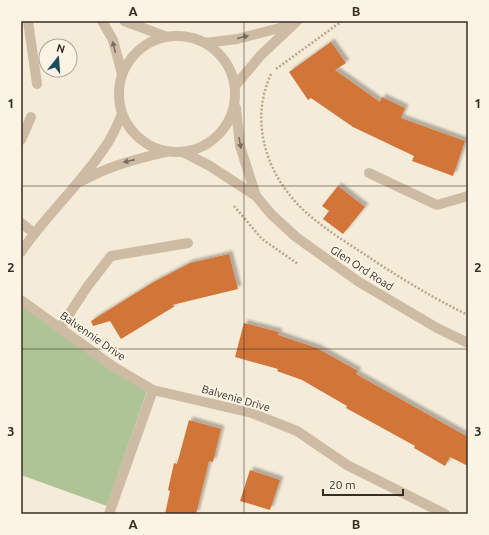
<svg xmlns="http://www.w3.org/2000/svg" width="489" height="535" font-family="Ubuntu,sans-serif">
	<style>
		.green { fill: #aec496 }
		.building { fill: #d27438; filter: url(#shadow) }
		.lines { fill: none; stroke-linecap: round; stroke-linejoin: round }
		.path { stroke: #b8a68d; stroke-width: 2.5; stroke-dasharray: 2 2; stroke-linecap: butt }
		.service { stroke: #cdbca3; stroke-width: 10 }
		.minor { stroke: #cdbca3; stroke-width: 10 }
		.oneway { fill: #7a6d5e }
		.grid { fill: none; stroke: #372d26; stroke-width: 1; stroke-opacity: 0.55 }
		.labels { text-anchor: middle; stroke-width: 4; stroke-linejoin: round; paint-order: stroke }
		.street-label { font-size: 11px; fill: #372d26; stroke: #fbf4e4 }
		.neatline { fill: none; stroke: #372d26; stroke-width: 1.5 }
		.grid-label { font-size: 13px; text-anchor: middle; font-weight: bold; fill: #372d26 }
	</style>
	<defs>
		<filter id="shadow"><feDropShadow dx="3.5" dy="-3.5" stdDeviation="1" flood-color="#0004"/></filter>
	</defs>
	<rect width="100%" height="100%" fill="#f4ebd8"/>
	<path class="green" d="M 21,305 L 147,391 L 107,506 L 21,475 Z"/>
	<path class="building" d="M 331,42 L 346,63 L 335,70 L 380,102 L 382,97 L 405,108 L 401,118 L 465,141 L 453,176 L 412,161 L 414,156 L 353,127 L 311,98 L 308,100 L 289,72 Z
		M 338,186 L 365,207 L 343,234 L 323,219 L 329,211 L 322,206 Z
		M 229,254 L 238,289 L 172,305 L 175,306 L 121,339 L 110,321 L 93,326 L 91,321 L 152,283 L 190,263 Z
		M 244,323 L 279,332 L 278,335 L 317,348 L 358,371 L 356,374 L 468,437 L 468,466 L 450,457 L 445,466 L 414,448 L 415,446 L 346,408 L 347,406 L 302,380 L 277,371 L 278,369 L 235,357 Z
		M 189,420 L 221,429 L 213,462 L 209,461 L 196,514 L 165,514 L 170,491 L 168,490 L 174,463 L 177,464 Z
		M 250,470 L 280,480 L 270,510 L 240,501 Z"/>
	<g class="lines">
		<path class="path" d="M 276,69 L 342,21
			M 271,74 C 248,124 268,180 309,215 C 330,233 354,247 376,262 C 407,282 435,299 468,315
			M 234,206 L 262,239 L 298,264"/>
		<path class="service" d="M 28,21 L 37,84
			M 21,140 L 31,117
			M 21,223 L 34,233
			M 60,328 L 87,287 L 111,256 L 188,243"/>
		<path class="minor" d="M 102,21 L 113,40 L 122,74
			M 124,21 L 167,37
			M119 94a58 58 0 1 1 116 0a58 58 0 1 1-116 0Z
			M 205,43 L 237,39 L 291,25
			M 235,86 L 261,55 L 297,21
			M 236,108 L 240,146 L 256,196
			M 185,153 L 210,166 L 256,196 L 271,214 L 296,237 L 359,282 L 437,328 L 468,343
			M 369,173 L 437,205 L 468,196
			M 82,181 C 109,166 136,159 166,152
			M 21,252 C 46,215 80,185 105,147 C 112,138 117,125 122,114
			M 21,300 L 114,367 L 153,390 L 252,413 L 297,431 L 347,465 L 445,514
			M 109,514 L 153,390"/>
	</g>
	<defs><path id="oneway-solid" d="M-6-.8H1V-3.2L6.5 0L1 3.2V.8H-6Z"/></defs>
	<g class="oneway">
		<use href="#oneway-solid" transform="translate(243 37) rotate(-14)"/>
		<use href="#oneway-solid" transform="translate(114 47) rotate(-105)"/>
		<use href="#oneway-solid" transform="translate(240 143) rotate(80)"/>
		<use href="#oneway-solid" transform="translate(129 161) rotate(167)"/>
	</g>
	<path class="grid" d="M 244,21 L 244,514M 21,186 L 468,186M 21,349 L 468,349"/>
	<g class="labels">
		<g class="street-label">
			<text transform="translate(362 268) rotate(33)" y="4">Glen Ord Road</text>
			<text transform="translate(93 336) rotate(35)" y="4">Balvennie Drive</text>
			<text transform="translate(236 398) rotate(16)" y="4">Balvenie Drive</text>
		</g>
	</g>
	<rect width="489" height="535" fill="none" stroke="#fbf4e4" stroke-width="44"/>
	<g transform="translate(58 58) rotate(17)"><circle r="19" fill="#fbf4e4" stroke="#ada498"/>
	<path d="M0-3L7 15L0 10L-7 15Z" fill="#174d5c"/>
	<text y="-6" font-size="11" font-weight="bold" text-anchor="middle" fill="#372d26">N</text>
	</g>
	<path d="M323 489v6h80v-6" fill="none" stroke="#372d26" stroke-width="2"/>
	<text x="329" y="489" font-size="12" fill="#372d26" stroke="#fbf4e4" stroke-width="3" paint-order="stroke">20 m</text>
	<rect x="22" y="22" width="445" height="491" class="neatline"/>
	<g class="grid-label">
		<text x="133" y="16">A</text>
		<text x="356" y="16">B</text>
		<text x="11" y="108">1</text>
		<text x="478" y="108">1</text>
		<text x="11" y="272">2</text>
		<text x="478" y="272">2</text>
		<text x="11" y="436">3</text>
		<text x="478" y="436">3</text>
		<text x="133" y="529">A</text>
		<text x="356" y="529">B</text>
	</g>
</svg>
